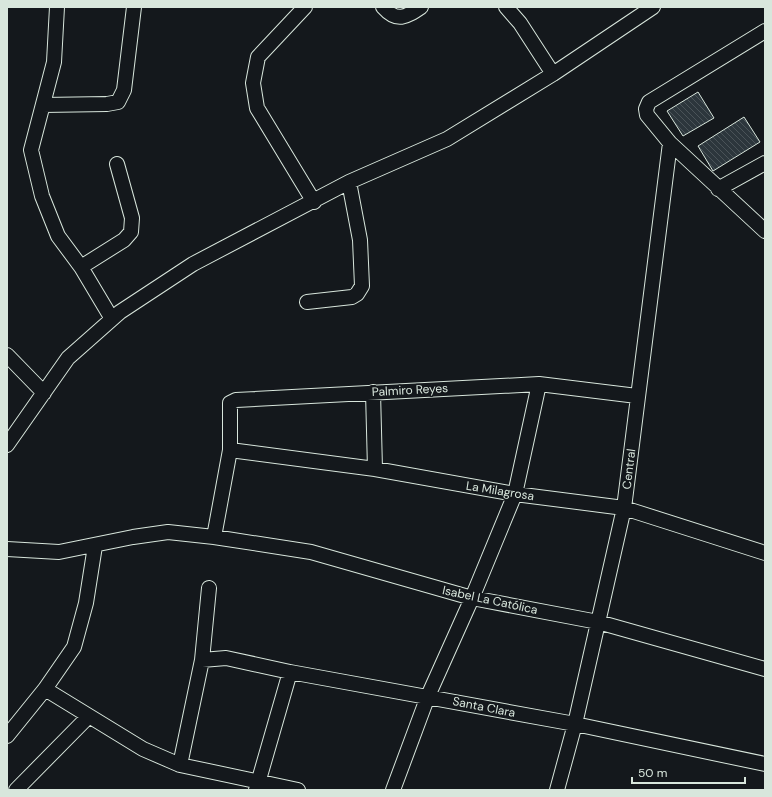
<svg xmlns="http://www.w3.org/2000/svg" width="772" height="797" font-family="'DM Sans',sans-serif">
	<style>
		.building { fill: url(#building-back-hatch); stroke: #d8e6dc }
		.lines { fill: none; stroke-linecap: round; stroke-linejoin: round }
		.street-casing { stroke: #d8e6dc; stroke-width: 16 }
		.street { stroke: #14181c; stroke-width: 14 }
		.labels { text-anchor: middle; stroke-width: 3; stroke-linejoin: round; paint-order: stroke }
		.street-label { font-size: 12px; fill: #d8e6dc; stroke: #14181c }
	</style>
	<defs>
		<pattern id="building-back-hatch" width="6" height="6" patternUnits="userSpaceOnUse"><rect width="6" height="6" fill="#2c363c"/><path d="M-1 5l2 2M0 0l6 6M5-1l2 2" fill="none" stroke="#4a5358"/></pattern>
	</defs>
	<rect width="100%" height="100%" fill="#14181c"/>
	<path class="building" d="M 698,92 L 714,118 L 683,136 L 667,111 Z
		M 744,117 L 760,142 L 713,171 L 698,146 Z"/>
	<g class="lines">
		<g class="street-casing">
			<path id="street" d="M 57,7 L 54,62 L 31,150 L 42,196 L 58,236 L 81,267 L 112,319
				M 305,7 L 258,57 L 253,83 L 257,108 L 314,202
				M 383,7 C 397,23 406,17 421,7
				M 506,7 L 520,23 L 553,74
				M 765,31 L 649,102 L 646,109 L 647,115 L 670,143 L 765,231
				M 43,105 L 107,104 L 118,102 L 124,90 L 134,7
				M 718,189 L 765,163
				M 81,267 L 124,240 L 131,232 L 132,218 L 117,164
				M 307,302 L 352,297 L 357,294 L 362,286 L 360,240 L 349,182
				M 7,355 L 44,393
				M 373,392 L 375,469
				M 7,445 L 68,358 L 120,312 L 193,264 L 349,182 L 447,139 L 553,74 L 653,7
				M 230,450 L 375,469 L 515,494 L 624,508 L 765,553
				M 214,537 L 230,450 L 230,403 L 236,400 L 539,384 L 637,396
				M 7,549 L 59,552 L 133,537 L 168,532 L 214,537 L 311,552 L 472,598 L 598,622 L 765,669
				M 202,660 L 226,658 L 290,672 L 575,724 L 765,764
				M 45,689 L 143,749 L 180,765 L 298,790
				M 7,736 L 45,689 L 74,647 L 86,603 L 95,546
				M 180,765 L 202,660 L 209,588
				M 16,790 L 88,717
				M 256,790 L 290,672
				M 393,790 L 428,696 L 472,598 L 515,494 L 539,384
				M 557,790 L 575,724 L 624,508 L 670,143"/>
		</g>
		<use href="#street" class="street"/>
	</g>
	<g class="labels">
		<g class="street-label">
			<text transform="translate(410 390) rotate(-3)" y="4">Palmiro Reyes</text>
			<text transform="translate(629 469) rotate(-83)" y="4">Central</text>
			<text transform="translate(500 491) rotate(9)" y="4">La Milagrosa</text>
			<text transform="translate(490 600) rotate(12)" y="4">Isabel La Católica</text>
			<text transform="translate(484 707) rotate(11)" y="4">Santa Clara</text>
		</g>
	</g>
	<rect width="772" height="797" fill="none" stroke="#d8e6dc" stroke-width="16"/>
	<path d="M632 777v6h113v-6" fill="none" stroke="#d8e6dc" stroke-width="2"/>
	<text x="638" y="777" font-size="12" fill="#d8e6dc" stroke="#14181c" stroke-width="3" paint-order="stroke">50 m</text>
</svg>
